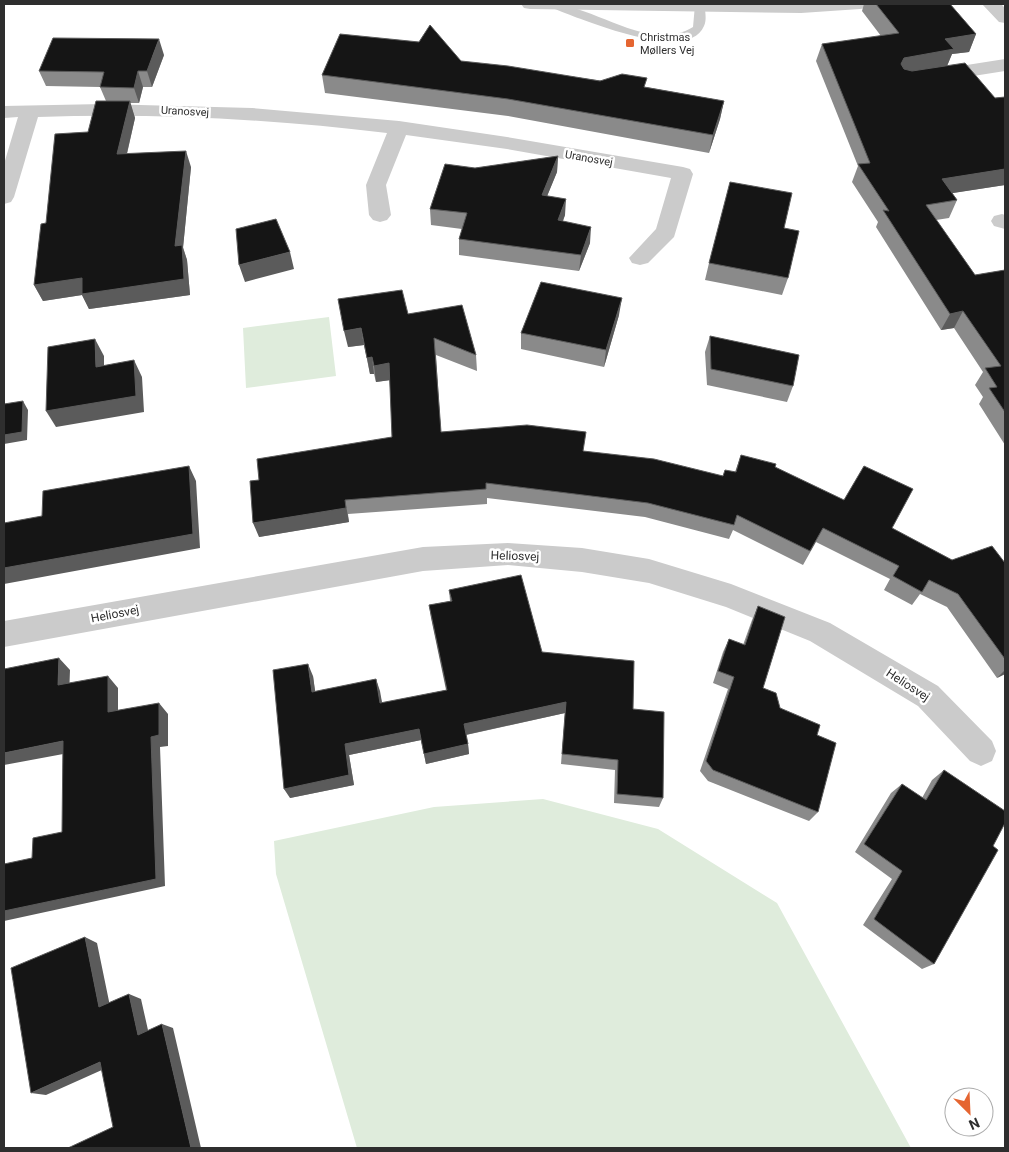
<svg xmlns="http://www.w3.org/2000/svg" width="1009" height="1152" font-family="Roboto,sans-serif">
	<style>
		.green { fill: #dfecdc }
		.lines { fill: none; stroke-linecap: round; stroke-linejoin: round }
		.service { fill: #cbcbcb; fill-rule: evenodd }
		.minor { fill: #cbcbcb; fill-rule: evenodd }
		.tertiary { fill: #cbcbcb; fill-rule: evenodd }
		.wall { fill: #8a8a8a }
		.shaded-wall { fill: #5b5b5b }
		.building { fill: #151515; stroke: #5b5b5b }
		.poi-dot { fill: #e56531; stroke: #fff; stroke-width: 2 }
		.labels { text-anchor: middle; stroke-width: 5; stroke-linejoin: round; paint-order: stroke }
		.far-poi-label { font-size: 11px; fill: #2e2e2e; stroke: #fff; text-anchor: start }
		.far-street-label { font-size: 11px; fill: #2e2e2e; stroke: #fff }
		.street-label { font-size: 12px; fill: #2e2e2e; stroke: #fff }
	</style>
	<rect width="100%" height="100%" fill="#fff"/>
	<path class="green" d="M 329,317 L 336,376 L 246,388 L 243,328 Z
		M 543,799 L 658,829 L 777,903 L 911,1148 L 357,1148 L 276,874 L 274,841 L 434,807 Z"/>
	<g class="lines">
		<path class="service" d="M 545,4 C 591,1 648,55 693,27 L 695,5 L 699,4 L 705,7 C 705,13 707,20 704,26 C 688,66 574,16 547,6 Z"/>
		<path class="minor" d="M 982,4 L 1001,4 L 1005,8 L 1005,23 L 999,22 Z
			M 1005,59 L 1005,71 L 935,82 L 928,80 L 926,76 L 928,72 L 935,70 Z
			M 103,104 L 252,108 L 399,121 L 507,137 L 683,167 L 690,169 L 693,174 L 674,237 L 648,263 L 640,265 L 632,263 L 629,258 L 656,229 L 671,178 L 507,149 L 406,135 L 386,185 L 391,215 L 387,220 L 380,222 L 373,220 L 369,215 L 366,185 L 387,133 C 271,119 155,113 38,117 L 14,197 L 11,202 L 4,204 L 4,164 L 18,117 L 4,118 L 4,106 Z
			M 1002,214 L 1005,215 L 1005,229 L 994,226 L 991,221 L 994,216 Z
			M 508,543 L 582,548 L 649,559 L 731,584 L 830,623 L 938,686 L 992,741 L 996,751 L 992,761 L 981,766 L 970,761 L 918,706 L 810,641 L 726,607 L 649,583 L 582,572 L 508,565 L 423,571 L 4,647 L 4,621 L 423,547 Z"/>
		<path class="tertiary" d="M 521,4 L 869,4 L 866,8 L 860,9 L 801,13 L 530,9 L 524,8 Z"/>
	</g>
	<path class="wall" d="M 864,4 L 950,4 L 976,34 L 969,52 L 952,54 L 947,66 L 995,98 L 1005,97 L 1005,185 L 952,193 L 957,200 L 949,218 L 936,220 L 975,275 L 1005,270 L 1005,445 L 979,404 L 983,397 L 975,385 L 983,372 L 954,328 L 941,330 L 876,227 L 878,222 L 852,182 L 858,166 L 816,61 L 822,44 L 881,36 L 862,11 Z
		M 164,55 L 152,87 L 143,87 L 139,103 L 130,103 L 135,118 L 127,154 L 191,167 L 183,247 L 187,260 L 190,295 L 89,309 L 82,295 L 43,301 L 34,285 L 46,223 L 88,132 L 106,101 L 100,87 L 46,86 L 39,71 Z
		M 461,61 L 646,87 L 724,101 L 720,119 L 709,153 L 508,116 L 325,93 L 322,75 Z
		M 558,156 L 557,172 L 547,196 L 565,215 L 563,221 L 590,243 L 579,271 L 459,255 L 459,239 L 462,229 L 431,225 L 430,209 L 475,168 Z
		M 784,228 L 788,278 L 782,295 L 705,280 L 709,263 Z
		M 408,314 L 476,355 L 477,371 L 436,355 L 441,432 L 583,451 L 723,476 L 735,472 L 741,455 L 775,467 L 952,560 L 1005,563 L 1005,674 L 997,678 L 947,607 L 920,594 L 912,605 L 884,590 L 890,579 L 816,542 L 803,565 L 733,530 L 729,539 L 645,517 L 487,498 L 487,504 L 348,514 L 349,522 L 259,537 L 259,480 L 392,437 L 390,380 L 376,382 L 374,374 L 370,374 L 364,345 L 348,347 Z
		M 619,315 L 604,367 L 521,349 L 521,333 Z
		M 710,336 L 793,386 L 787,402 L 707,385 L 705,352 Z
		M 449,590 L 542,652 L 633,709 L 663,798 L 659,807 L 614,803 L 615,770 L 561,764 L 565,713 L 466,735 L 468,744 L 469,754 L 426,764 L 421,740 L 349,755 L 354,785 L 290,798 L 313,676 L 315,692 L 376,679 L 382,703 L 446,690 L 431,618 L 429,605 L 450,601 Z
		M 758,606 L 763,688 L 780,708 L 817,735 L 818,812 L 809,821 L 708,781 L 700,771 L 728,689 L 713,683 L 723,652 L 729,639 L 743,645 L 752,620 Z
		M 944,770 L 993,846 L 934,964 L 922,969 L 863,925 L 892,879 L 855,852 L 891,793 L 902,784 L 922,798 L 932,780 Z"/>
	<path class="shaded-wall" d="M 976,34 L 969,52 L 952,54 L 947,66 L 897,75 L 901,64 L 904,58 L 945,39 Z
		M 159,39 L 164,55 L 152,87 L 147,71 Z
		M 138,71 L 143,87 L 139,103 L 134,88 Z
		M 130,101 L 135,118 L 123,170 L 117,154 Z
		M 724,101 L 720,119 L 709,153 L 713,135 Z
		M 186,151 L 191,167 L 183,248 L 187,260 L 190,295 L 89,309 L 82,295 L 43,301 L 34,285 L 175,246 Z
		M 558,156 L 557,172 L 541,211 L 542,195 Z
		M 1005,169 L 1005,185 L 934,196 L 942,179 Z
		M 566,199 L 565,215 L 557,236 L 558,220 Z
		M 591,227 L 590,243 L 579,271 L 581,255 Z
		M 290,252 L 294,269 L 245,282 L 239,265 Z
		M 622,298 L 619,315 L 604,367 L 606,350 Z
		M 963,311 L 954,328 L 941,330 L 950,314 Z
		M 361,328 L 364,345 L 348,347 L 344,331 Z
		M 95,339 L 104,356 L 104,383 L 96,367 Z
		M 372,357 L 374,374 L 370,374 L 367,358 Z
		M 134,360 L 142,377 L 144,412 L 56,427 L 46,411 Z
		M 389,363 L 391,380 L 376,382 L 374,366 Z
		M 23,401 L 28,410 L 27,440 L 4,444 L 4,435 Z
		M 189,466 L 196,481 L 200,548 L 4,584 L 4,568 Z
		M 345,500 L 349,522 L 259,537 L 253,523 Z
		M 59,658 L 70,670 L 69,697 L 58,685 Z
		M 308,664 L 313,676 L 317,704 L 312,692 Z
		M 1005,670 L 1005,674 L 997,678 Z
		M 108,676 L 118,688 L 118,723 L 108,712 Z
		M 376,679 L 380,691 L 384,714 L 380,703 Z
		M 566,702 L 565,713 L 465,735 L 464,724 Z
		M 159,703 L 168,714 L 168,746 L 160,747 L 165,886 L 4,921 L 4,911 L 151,737 Z
		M 419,729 L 421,740 L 349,755 L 354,785 L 290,798 L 284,789 L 345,744 Z
		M 63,741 L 74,752 L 4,765 L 4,753 Z
		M 468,744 L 469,754 L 426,764 L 424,754 Z
		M 85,937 L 97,943 L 111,1011 L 99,1007 Z
		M 129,994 L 141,999 L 150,1039 L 138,1035 Z
		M 162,1024 L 173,1028 L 201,1148 L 191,1148 Z
		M 100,1062 L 113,1065 L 46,1095 L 31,1093 Z"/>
	<path class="building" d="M 876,4 L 950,4 L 976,34 L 945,39 L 954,49 L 904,58 L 901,64 L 904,69 L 912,71 L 965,63 L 995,98 L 1005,97 L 1005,169 L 942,179 L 957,200 L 926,205 L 975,275 L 1005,270 L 1005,412 L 989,388 L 997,387 L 985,368 L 1001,366 L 963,311 L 950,314 L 883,210 L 889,211 L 858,164 L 870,163 L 822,44 L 899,33 Z
		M 430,25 L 461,61 L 508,66 L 600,81 L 622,74 L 647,78 L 644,87 L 724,101 L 713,135 L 508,99 L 322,75 L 340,34 L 419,42 Z
		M 53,38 L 159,39 L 147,71 L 138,71 L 134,88 L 100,87 L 104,72 L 39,71 Z
		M 96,101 L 130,101 L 117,154 L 186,151 L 175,246 L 182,245 L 184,279 L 82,294 L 82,278 L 34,285 L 41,224 L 46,223 L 55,134 L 88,132 Z
		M 558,156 L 542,195 L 566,199 L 558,220 L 591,227 L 581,255 L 459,239 L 467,213 L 430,209 L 445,164 L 475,168 Z
		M 730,182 L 792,193 L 784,228 L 799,231 L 788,278 L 709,263 Z
		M 276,219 L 290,252 L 239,265 L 236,229 Z
		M 541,282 L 622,298 L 606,350 L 521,333 Z
		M 402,290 L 408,314 L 462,305 L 476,355 L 434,338 L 441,432 L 527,425 L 586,432 L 583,451 L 654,459 L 723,476 L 725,470 L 736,472 L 741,455 L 776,464 L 775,467 L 844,500 L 864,466 L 913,489 L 892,528 L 952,560 L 992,546 L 1005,563 L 1005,659 L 958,594 L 929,580 L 922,592 L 893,576 L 899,566 L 823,528 L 810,551 L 737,515 L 734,525 L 648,503 L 486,483 L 486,489 L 345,500 L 346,508 L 253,523 L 250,481 L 259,480 L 257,459 L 392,437 L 389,363 L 374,366 L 372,357 L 367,358 L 361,328 L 344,331 L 338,299 Z
		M 710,336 L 799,355 L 793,386 L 711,369 Z
		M 95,339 L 96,367 L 134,360 L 136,396 L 46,411 L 48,347 Z
		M 23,401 L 22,432 L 4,435 L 4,404 Z
		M 189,466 L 193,534 L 4,568 L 4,523 L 42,516 L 43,491 Z
		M 521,575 L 542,652 L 634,661 L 633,709 L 664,712 L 663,798 L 617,794 L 618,760 L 562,754 L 566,702 L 464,724 L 468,744 L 424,754 L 419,729 L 345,744 L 349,775 L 284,789 L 273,670 L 308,664 L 312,692 L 376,679 L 380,703 L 447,690 L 429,605 L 452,601 L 449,590 Z
		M 758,606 L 785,617 L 763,688 L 776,693 L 780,708 L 820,725 L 817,735 L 836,743 L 818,812 L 713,770 L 706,761 L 734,677 L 718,671 L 729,639 L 745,645 Z
		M 59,658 L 58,685 L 108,676 L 108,712 L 159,703 L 159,735 L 151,737 L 156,879 L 4,911 L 4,864 L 32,858 L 33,838 L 62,832 L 63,741 L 4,753 L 4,669 Z
		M 944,770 L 1005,811 L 1005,823 L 993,846 L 998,850 L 934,964 L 874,919 L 902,871 L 864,844 L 902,784 L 926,800 Z
		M 85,937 L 99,1007 L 129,994 L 138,1035 L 162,1024 L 191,1148 L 68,1148 L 113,1127 L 100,1062 L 31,1093 L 11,968 Z"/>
	<rect class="poi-dot" x="625" y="38" width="10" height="10" rx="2.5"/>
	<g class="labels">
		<g class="far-poi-label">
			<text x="640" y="41">Christmas<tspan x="640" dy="13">Møllers Vej</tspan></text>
		</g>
		<g class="far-street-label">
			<text transform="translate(185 111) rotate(3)" y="4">Uranosvej</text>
			<text transform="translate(589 158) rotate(10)" y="4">Uranosvej</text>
		</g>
		<g class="street-label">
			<text transform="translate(515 556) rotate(2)" y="4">Heliosvej</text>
			<text transform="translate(115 614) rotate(-11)" y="4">Heliosvej</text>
			<text transform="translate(908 685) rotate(33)" y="4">Heliosvej</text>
		</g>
	</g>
	<rect width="1009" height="1152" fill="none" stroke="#2e2e2e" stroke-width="10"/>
	<g transform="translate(969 1112) rotate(156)"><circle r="24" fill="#ffffff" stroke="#ababab"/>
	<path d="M0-4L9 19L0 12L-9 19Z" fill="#e56531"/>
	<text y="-8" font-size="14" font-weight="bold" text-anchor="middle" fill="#2e2e2e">N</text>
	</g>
</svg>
